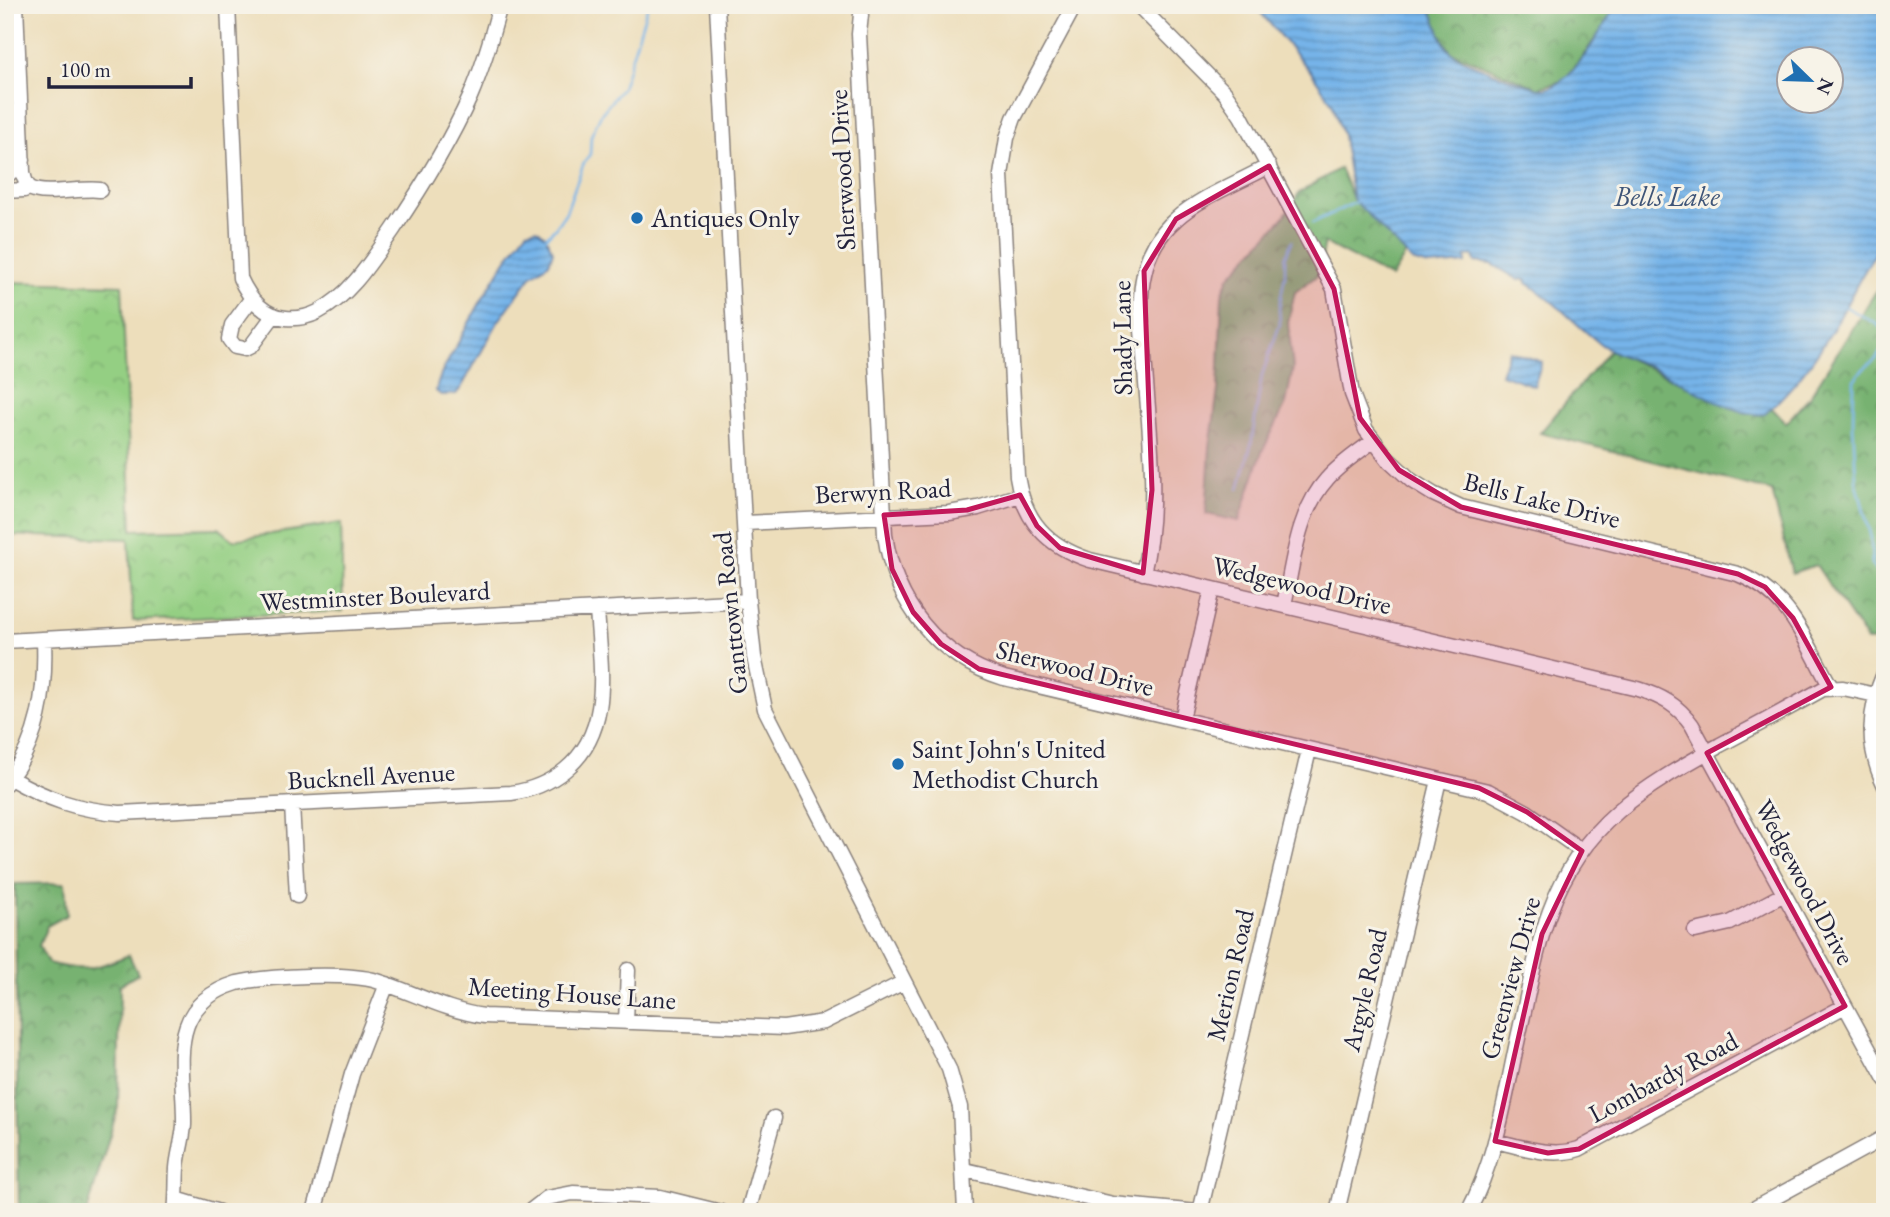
<svg xmlns="http://www.w3.org/2000/svg" width="1890" height="1217" font-family="'EB Garamond',serif">
	<style>
		.forest { fill: url(#forest-crowns); stroke: #4c6a56; stroke-width: 2 }
		.park { fill: url(#park-crowns); stroke: #5b785f; stroke-width: 2 }
		.water { fill: url(#water-rules); stroke: #4c6b92; stroke-width: 2; fill-rule: evenodd }
		.lines { fill: none; stroke-linecap: round; stroke-linejoin: round }
		.stream { stroke: #76b4e9; stroke-width: 2.5 }
		.minor-casing { stroke: #88807b; stroke-width: 17 }
		.minor { stroke: #fff; stroke-width: 14 }
		.marked { fill: #c2185b; fill-opacity: 0.2; stroke: #c2185b; stroke-width: 5; stroke-linejoin: round }
		.poi-dot { fill: #1f6fb2; stroke: #f7f3e8; stroke-width: 2.5 }
		.labels { text-anchor: middle; stroke-width: 6; stroke-linejoin: round; paint-order: stroke }
		.street-label { font-size: 26px; fill: #22223b; stroke: #f7f3e8 }
		.poi-label { font-size: 26px; fill: #22223b; stroke: #f7f3e8; text-anchor: start }
		.water-label { font-size: 28px; font-style: italic; fill: #3f5578; stroke: #f7f3e8 }
	</style>
	<defs>
		<pattern id="forest-crowns" width="20" height="18" patternUnits="userSpaceOnUse" patternTransform="scale(1.75)"><rect width="20" height="18" fill="#77b271"/><path d="M2 6a3 3 0 1 1 6 0M12 15a3 3 0 1 1 6 0" fill="none" stroke="#61905e"/></pattern>
		<pattern id="park-crowns" width="20" height="18" patternUnits="userSpaceOnUse" patternTransform="scale(1.75)"><rect width="20" height="18" fill="#94cf83"/><path d="M2 6a3 3 0 1 1 6 0M12 15a3 3 0 1 1 6 0" fill="none" stroke="#7fb172"/></pattern>
		<pattern id="water-rules" width="6" height="5" patternUnits="userSpaceOnUse" patternTransform="scale(1.75)"><rect width="6" height="5" fill="#76b4e9"/><path d="M0 2.5h6" fill="none" stroke="#6092be"/></pattern>
	</defs>
	<rect width="100%" height="100%" fill="#f7f3e8"/>
	<filter id="ink" filterUnits="userSpaceOnUse"><feTurbulence type="fractalNoise" baseFrequency=".0143" numOctaves="2"/><feDisplacementMap in="SourceGraphic" scale="14" xChannelSelector="R" yChannelSelector="G"/><feConvolveMatrix kernelMatrix="1 2 1 2 8 2 1 2 1" color-interpolation-filters="sRGB"/></filter>
	<filter id="wash" filterUnits="userSpaceOnUse"><feTurbulence type="fractalNoise" baseFrequency=".00686" numOctaves="4" result="noise"/><feDisplacementMap in="SourceGraphic" scale="28" xChannelSelector="R" yChannelSelector="G"/><feGaussianBlur stdDeviation="1.57" result="paint"/><feColorMatrix in="noise" values="0 0 0 0 0 0 0 0 0 0 0 0 0 0 0 0 0 1.4 0 .05"/><feComposite in="paint" operator="in"/></filter>
	<g filter="url(#wash)">
		<rect width="100%" height="100%" fill="#eddebb"/>
		<path class="forest" d="M 1423,5 L 1620,5 L 1565,80 L 1538,88 L 1451,52 Z
			M 1340,168 L 1353,199 L 1406,254 L 1391,278 L 1325,243 L 1318,275 L 1295,292 L 1288,322 L 1293,368 L 1286,404 L 1262,452 L 1239,521 L 1206,514 L 1210,447 L 1218,390 L 1222,295 L 1229,277 L 1283,218 L 1299,193 Z
			M 1885,277 L 1885,629 L 1877,641 L 1867,641 L 1816,565 L 1792,573 L 1772,491 L 1540,433 L 1610,350 L 1749,414 L 1772,408 L 1786,423 L 1810,396 Z
			M 65,883 L 67,915 L 47,926 L 39,946 L 48,963 C 84,973 94,969 129,955 L 138,974 L 120,985 L 118,1107 L 87,1212 L 19,1212 L 15,884 Z"/>
		<path class="park" d="M 5,282 L 122,285 L 132,530 L 219,528 L 233,540 L 341,523 L 343,611 L 133,621 L 129,539 L 5,535 Z"/>
		<path class="water" d="M 1254,5 L 1426,5 C 1439,18 1437,35 1448,49 C 1458,62 1526,86 1544,89 C 1572,86 1602,28 1616,5 L 1672,5 C 1680,13 1690,12 1699,5 L 1885,5 L 1885,241 C 1862,269 1849,303 1830,334 C 1812,364 1791,390 1765,414 C 1737,419 1683,382 1656,369 C 1638,361 1618,356 1602,345 C 1576,325 1554,300 1527,283 L 1527,280 L 1522,279 L 1519,280 L 1492,264 L 1475,262 L 1473,255 L 1466,256 L 1466,263 L 1429,266 L 1412,261 L 1353,199 L 1343,136 L 1332,103 L 1311,72 ZM 1788,60 L 1830,60 L 1830,102 L 1788,102 Z
			M 537,229 L 545,236 L 553,251 L 549,263 L 532,275 L 498,322 L 461,388 L 456,394 L 441,395 L 436,391 C 439,375 448,361 456,347 C 477,307 500,266 527,231 Z
			M 1509,351 L 1542,362 L 1534,386 L 1501,374 Z"/>
		<g class="lines">
			<path class="stream" d="M 1312,223 L 1356,202
				M 544,239 L 555,228 L 566,212 L 583,165 L 590,154 L 591,136 L 601,114 L 622,88 L 648,5
				M 1844,306 L 1877,324 L 1885,331
				M 1885,346 L 1876,359 L 1861,371 L 1854,380 L 1853,423 L 1856,480 L 1871,538 L 1872,564 L 1885,582
				M 1239,489 L 1251,445 L 1262,375 L 1280,324 L 1279,307 L 1285,275 L 1285,258 L 1292,241"/>
		</g>
	</g>
	<g filter="url(#ink)">
		<g class="lines">
			<g class="minor-casing">
				<path id="minor" d="M 16,5 L 23,172 C 24,177 25,184 30,188 C 44,197 82,187 100,190
					M 228,5 L 240,278 C 249,298 264,316 286,318 C 297,319 308,317 318,312 C 351,295 372,260 393,230 C 422,187 449,144 470,97 C 483,67 492,36 500,5
					M 717,5 L 748,601 L 754,657 L 765,709 L 949,1069 L 960,1107 L 965,1212
					M 862,5 L 859,34 L 885,535 C 895,604 937,657 1004,678 L 1488,791 L 1527,812 L 1582,851
					M 1075,5 L 1014,118 L 1007,138 L 1001,175 L 1017,476 C 1024,521 1047,546 1090,560 L 1638,689 C 1661,696 1678,705 1692,725 L 1885,1079
					M 1138,5 L 1225,93 L 1241,116 L 1334,289 L 1352,394 L 1366,430 L 1388,459 L 1412,481 L 1433,494 L 1461,507 L 1738,574 C 1793,596 1804,641 1831,687
					M 5,178 L 23,160
					M 5,191 L 24,190 L 30,188
					M 252,298 L 232,325 L 229,339 L 235,347 L 245,349 L 251,346 L 274,315
					M 745,523 L 949,513 L 978,508 L 1020,495
					M 1143,573 C 1161,503 1148,426 1144,354 C 1142,328 1138,300 1144,274 C 1148,253 1160,233 1176,219 C 1200,197 1240,182 1269,166
					M 1284,605 C 1293,564 1297,512 1327,479 C 1340,464 1357,453 1373,441
					M 5,641 L 748,601
					M 1885,671 C 1868,710 1866,747 1885,786
					M 1182,719 L 1212,589
					M 10,778 C 47,799 77,810 120,813 L 511,793 C 532,790 549,783 565,770 C 614,730 600,665 597,609
					M 5,784 C 40,742 46,690 44,639
					M 292,805 L 297,896
					M 1695,931 L 1730,923 L 1784,894
					M 626,1022 L 628,970
					M 1495,1141 C 1523,1147 1551,1158 1579,1149 L 1845,1006
					M 965,1170 L 1113,1204 L 1198,1212
					M 176,1199 L 219,1212
					M 175,1212 C 177,1197 176,1183 177,1168 C 178,1154 183,1140 184,1125 C 185,1066 163,1006 237,983 C 269,976 347,972 377,981 C 413,992 446,1011 484,1016 L 784,1028 L 824,1022 L 904,982
					M 314,1212 L 352,1074 L 387,984
					M 529,1212 L 547,1198 L 573,1193 L 660,1197 L 721,1212
					M 748,1212 L 774,1118
					M 1200,1212 L 1309,750
					M 1337,1212 L 1439,780
					M 1468,1212 C 1498,1156 1506,1090 1520,1029 C 1529,990 1536,948 1550,911 C 1582,823 1643,788 1720,745 C 1754,727 1789,708 1823,689 L 1843,688 L 1876,695
					M 1748,1212 L 1885,1137"/>
			</g>
			<use href="#minor" class="minor"/>
		</g>
	</g>
	<path class="marked" d="M 1269,166 L 1334,289 L 1360,418 L 1399,470 L 1461,507 L 1738,574 L 1765,587 L 1793,618 L 1831,687 L 1707,753 L 1845,1006 L 1579,1149 L 1548,1153 L 1495,1141 L 1542,934 L 1582,851 L 1527,812 L 1479,788 L 979,669 L 941,644 L 913,612 L 892,569 L 884,515 L 967,510 L 1020,495 L 1037,526 L 1060,548 L 1143,573 L 1152,490 L 1144,271 L 1176,219 Z"/>
	<g class="poi-dot">
		<circle cx="637" cy="218" r="7"/>
		<circle cx="898" cy="764" r="7"/>
	</g>
	<g class="labels">
		<g class="street-label">
			<text transform="translate(842 170) rotate(-93)" y="9">Sherwood Drive</text>
			<text transform="translate(1122 338) rotate(-91)" y="9">Shady Lane</text>
			<text transform="translate(883 491) rotate(-3)" y="9">Berwyn Road</text>
			<text transform="translate(1542 500) rotate(14)" y="9">Bells Lake Drive</text>
			<text transform="translate(1302 585) rotate(13)" y="9">Wedgewood Drive</text>
			<text transform="translate(375 596) rotate(-3)" y="9">Westminster Boulevard</text>
			<text transform="translate(730 613) rotate(-96)" y="9">Ganttown Road</text>
			<text transform="translate(1075 668) rotate(14)" y="9">Sherwood Drive</text>
			<text transform="translate(371 776) rotate(-3)" y="9">Bucknell Avenue</text>
			<text transform="translate(1805 882) rotate(62)" y="9">Wedgewood Drive</text>
			<text transform="translate(1230 975) rotate(-77)" y="9">Merion Road</text>
			<text transform="translate(1510 978) rotate(-75)" y="9">Greenview Drive</text>
			<text transform="translate(1364 990) rotate(-77)" y="9">Argyle Road</text>
			<text transform="translate(572 993) rotate(4)" y="9">Meeting House Lane</text>
			<text transform="translate(1663 1077) rotate(-28)" y="9">Lombardy Road</text>
		</g>
		<g class="poi-label">
			<text x="651" y="227">Antiques Only</text>
			<text x="912" y="758">Saint John's United<tspan x="912" dy="30">Methodist Church</tspan></text>
		</g>
		<g class="water-label">
			<text x="1667" y="206">Bells Lake</text>
		</g>
	</g>
	<rect width="1890" height="1217" fill="none" stroke="#f7f3e8" stroke-width="28"/>
	<g transform="translate(1810 80) rotate(113)"><circle r="33" fill="#f7f3e8" stroke="#a29fa3" stroke-width="2"/>
	<path d="M0-5L12 26L0 18L-12 26Z" fill="#1f6fb2"/>
	<text y="-10" font-size="19" font-weight="bold" text-anchor="middle" fill="#22223b">N</text>
	</g>
	<path d="M49 77v10h142v-10" fill="none" stroke="#22223b" stroke-width="3.5"/>
	<text x="60" y="77" font-size="21" fill="#22223b" stroke="#f7f3e8" stroke-width="5" paint-order="stroke">100 m</text>
</svg>
